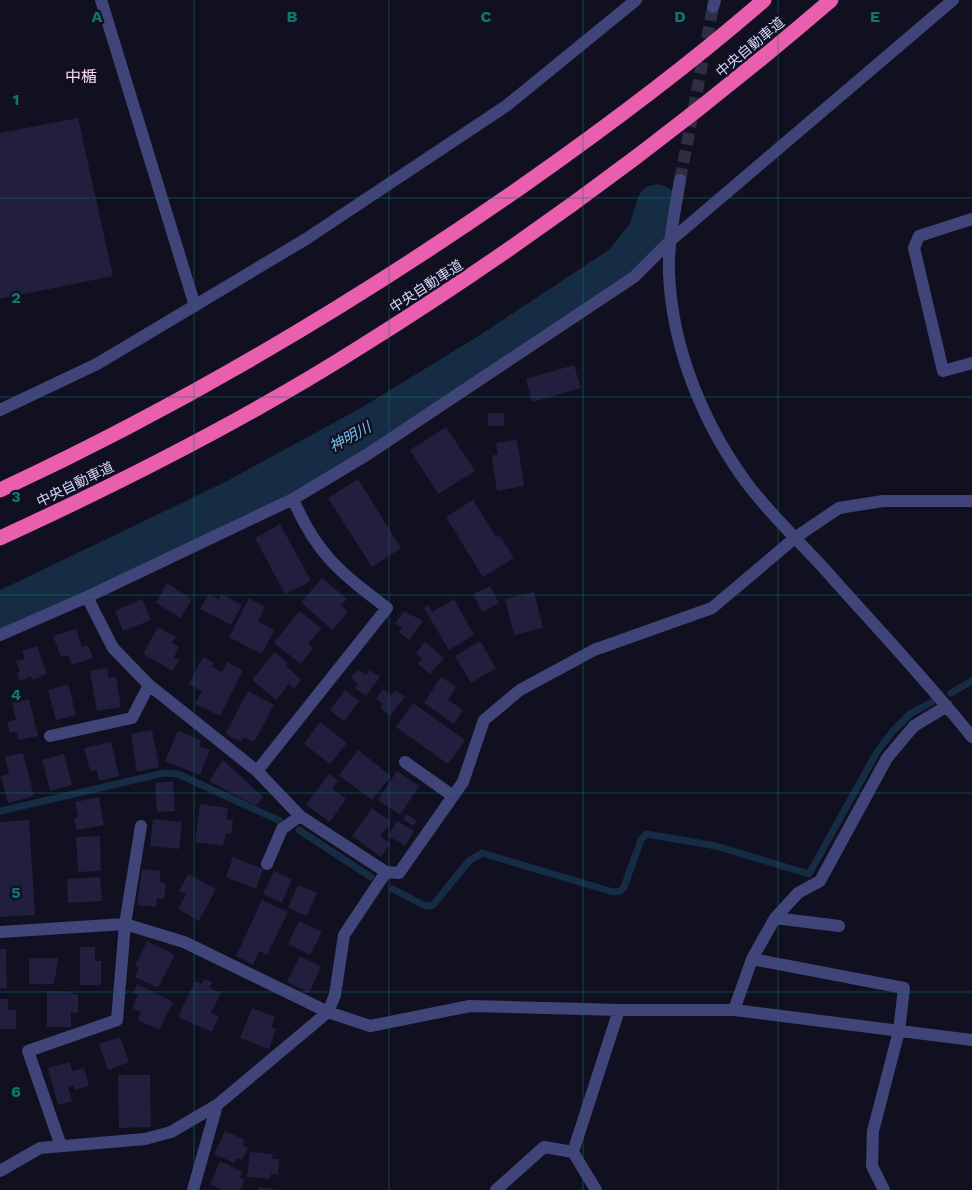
<svg xmlns="http://www.w3.org/2000/svg" width="972" height="1190" font-family="'Work Sans','Noto Sans JP',sans-serif">
	<style>
		.lines { fill: none; stroke-linecap: round; stroke-linejoin: round }
		.stream { stroke: #162b44; stroke-width: 7 }
		.river { stroke: #162b44; stroke-width: 41 }
		.building { fill: #221e3e }
		.minor-tunnel { stroke: #2e2d41; stroke-width: 12; stroke-dasharray: 12 6; stroke-linecap: butt }
		.minor { stroke: #414479; stroke-width: 12 }
		.highway { stroke: #ea5fad; stroke-width: 15 }
		.grid { fill: none; stroke: #0f766e; stroke-width: 1; stroke-opacity: 0.55 }
		.labels { text-anchor: middle; stroke-width: 4.5; stroke-linejoin: round; paint-order: stroke }
		.street-label { font-size: 14px; fill: #d5d4f9; stroke: #111020 }
		.water-label { font-size: 15px; font-style: italic; fill: #70bdec; stroke: #111020 }
		.quarter-label { font-size: 16px; fill: #fad6f0; stroke: #111020 }
		.grid-label { font-size: 16px; text-anchor: middle; font-weight: bold; fill: #0f766e; stroke: #111020; stroke-width: 4.5; stroke-linejoin: round; paint-order: stroke }
	</style>
	<rect width="100%" height="100%" fill="#111020"/>
	<g class="lines">
		<path class="stream" d="M 951,693 L 972,681
			M 0,811 L 164,773 L 178,774 L 280,821
			M 299,830 L 371,877
			M 393,889 L 425,906 L 433,905 L 469,861 L 482,853 L 613,892 L 620,891 L 624,887 L 641,840 L 646,834 L 716,846 L 809,874 L 877,752 L 893,731 L 910,714 L 932,702"/>
		<path class="river" d="M 0,613 L 235,500 L 369,427 L 490,353 L 623,265 L 648,234 L 657,205"/>
	</g>
	<path class="building" d="M 78,118 L 113,276 L 0,299 L 0,133 Z
		M 574,365 L 581,388 L 532,402 L 526,379 Z
		M 488,413 L 504,413 L 504,426 L 488,426 Z
		M 446,427 L 475,471 L 438,494 L 410,450 Z
		M 517,440 L 524,486 L 497,491 L 492,456 L 498,454 L 496,443 Z
		M 358,479 L 401,548 L 372,567 L 328,498 Z
		M 473,500 L 496,537 L 499,535 L 514,558 L 483,577 L 446,517 Z
		M 280,524 L 311,581 L 285,594 L 255,538 Z
		M 322,578 L 347,599 L 341,605 L 348,612 L 332,630 L 301,602 Z
		M 167,583 L 192,599 L 181,618 L 156,603 Z
		M 490,586 L 499,603 L 482,612 L 473,594 Z
		M 534,592 L 543,628 L 514,635 L 505,599 Z
		M 209,594 L 219,599 L 221,594 L 242,605 L 231,625 L 200,609 Z
		M 249,598 L 265,607 L 258,621 L 274,630 L 262,654 L 229,637 Z
		M 142,599 L 151,620 L 123,631 L 115,611 Z
		M 454,599 L 474,635 L 449,650 L 424,608 L 428,605 L 432,612 Z
		M 299,611 L 321,628 L 308,644 L 313,648 L 301,664 L 274,643 Z
		M 404,611 L 423,621 L 409,640 L 399,632 L 402,628 L 395,623 Z
		M 158,627 L 176,637 L 172,643 L 179,647 L 174,657 L 179,660 L 173,671 L 143,654 Z
		M 76,629 L 82,647 L 88,645 L 93,658 L 72,665 L 68,655 L 61,657 L 53,636 Z
		M 480,641 L 496,668 L 471,683 L 455,656 Z
		M 425,642 L 444,658 L 430,674 L 418,664 L 422,659 L 416,653 Z
		M 37,646 L 47,674 L 32,680 L 31,676 L 20,681 L 17,673 L 20,672 L 16,661 L 25,659 L 22,651 Z
		M 275,652 L 288,663 L 286,666 L 301,680 L 294,689 L 289,684 L 276,700 L 252,680 Z
		M 203,657 L 214,663 L 212,667 L 222,672 L 227,662 L 243,670 L 220,716 L 195,704 L 202,691 L 189,684 Z
		M 107,668 L 109,678 L 116,677 L 121,707 L 97,711 L 90,671 Z
		M 358,669 L 366,675 L 370,670 L 380,677 L 366,696 L 355,688 L 358,684 L 351,678 Z
		M 441,677 L 456,687 L 448,700 L 463,710 L 454,724 L 424,703 Z
		M 68,684 L 76,715 L 56,720 L 48,690 Z
		M 383,689 L 391,695 L 395,690 L 405,697 L 390,716 L 380,708 L 383,704 L 376,699 Z
		M 345,690 L 359,701 L 344,721 L 330,710 Z
		M 248,691 L 274,705 L 254,742 L 244,737 L 241,742 L 225,734 Z
		M 29,699 L 38,736 L 18,740 L 17,732 L 10,733 L 7,722 L 16,720 L 12,703 Z
		M 413,703 L 465,740 L 448,764 L 396,727 Z
		M 320,722 L 347,743 L 330,764 L 304,744 Z
		M 152,730 L 159,767 L 137,772 L 131,734 Z
		M 178,731 L 201,740 L 199,746 L 210,750 L 200,775 L 165,761 Z
		M 111,742 L 119,776 L 99,781 L 97,770 L 90,771 L 84,748 Z
		M 358,750 L 391,776 L 372,800 L 339,775 Z
		M 23,753 L 34,796 L 8,803 L 1,776 L 9,774 L 5,757 Z
		M 64,754 L 72,785 L 50,791 L 42,760 Z
		M 223,760 L 263,797 L 256,806 L 209,781 Z
		M 397,771 L 419,786 L 400,815 L 378,800 Z
		M 329,774 L 338,781 L 332,789 L 346,799 L 330,822 L 306,805 Z
		M 173,781 L 175,811 L 157,812 L 155,783 Z
		M 99,797 L 104,825 L 77,830 L 74,818 L 78,817 L 75,802 Z
		M 200,804 L 228,808 L 226,819 L 233,820 L 231,834 L 226,833 L 223,846 L 195,842 Z
		M 372,808 L 391,822 L 380,836 L 390,844 L 381,857 L 352,836 Z
		M 406,814 L 417,821 L 413,826 L 403,819 Z
		M 153,819 L 182,822 L 179,849 L 150,846 Z
		M 29,820 L 35,915 L 0,917 L 0,822 Z
		M 397,821 L 414,831 L 405,846 L 388,836 Z
		M 100,836 L 101,871 L 78,872 L 76,837 Z
		M 233,857 L 263,869 L 256,889 L 226,877 Z
		M 142,869 L 161,871 L 159,882 L 166,883 L 164,899 L 157,898 L 156,907 L 137,905 Z
		M 274,871 L 292,879 L 282,903 L 263,894 Z
		M 188,874 L 216,889 L 199,921 L 178,909 L 186,894 L 179,891 Z
		M 100,877 L 102,901 L 68,903 L 67,879 Z
		M 298,885 L 317,893 L 307,916 L 288,908 Z
		M 262,900 L 288,912 L 267,955 L 259,951 L 253,965 L 236,956 Z
		M 299,921 L 322,932 L 310,955 L 288,944 Z
		M 147,941 L 175,955 L 158,988 L 135,977 L 139,968 L 135,966 Z
		M 80,947 L 95,947 L 95,961 L 101,961 L 101,985 L 80,985 Z
		M 0,949 L 6,949 L 7,988 L 0,989 Z
		M 300,956 L 321,967 L 309,993 L 287,982 Z
		M 29,958 L 58,958 L 54,984 L 29,984 Z
		M 204,979 L 212,982 L 209,988 L 221,993 L 211,1013 L 219,1016 L 212,1032 L 178,1017 L 195,981 L 201,984 Z
		M 137,984 L 173,1002 L 159,1030 L 138,1020 L 141,1012 L 132,1008 L 138,995 L 133,993 Z
		M 47,991 L 72,992 L 72,994 L 78,994 L 78,1013 L 71,1012 L 71,1027 L 47,1027 Z
		M 0,999 L 8,999 L 8,1010 L 16,1010 L 16,1029 L 0,1029 Z
		M 252,1008 L 275,1017 L 271,1027 L 276,1029 L 269,1049 L 240,1038 Z
		M 120,1037 L 129,1062 L 108,1070 L 99,1044 Z
		M 70,1062 L 72,1071 L 84,1068 L 89,1086 L 75,1090 L 74,1085 L 68,1087 L 72,1101 L 58,1105 L 48,1068 Z
		M 118,1075 L 150,1075 L 151,1127 L 119,1128 Z
		M 225,1131 L 245,1140 L 242,1145 L 248,1148 L 242,1160 L 237,1158 L 234,1163 L 214,1154 Z
		M 250,1152 L 273,1154 L 272,1159 L 279,1159 L 278,1174 L 271,1174 L 270,1179 L 247,1177 Z
		M 220,1161 L 242,1172 L 240,1177 L 245,1180 L 240,1190 L 222,1190 L 210,1184 Z
		M 258,1187 L 274,1189 L 274,1190 L 258,1190 Z"/>
	<g class="lines">
		<path class="minor-tunnel" d="M 680,180 L 713,7"/>
		<path class="minor" d="M 101,0 L 195,306
			M 713,7 L 715,0
			M 680,180 C 675,211 668,241 669,273 C 672,349 704,426 749,486 C 772,516 802,544 828,573 C 876,627 926,680 972,737
			M 972,219 L 919,236 L 914,248 L 943,371 L 972,363
			M 0,410 L 97,364 L 306,239 L 506,106 L 636,0
			M 87,597 L 113,648 L 149,685 L 257,771 L 300,816 L 386,872 L 399,873 L 463,782 L 484,720 L 520,690 L 594,650 L 712,608 L 796,537 L 839,508 L 883,501 L 972,501
			M 0,635 L 87,597 L 293,499 L 368,454 L 634,277 L 670,241 L 953,0
			M 50,736 L 132,718 L 149,685
			M 405,762 L 453,796
			M 257,771 L 387,608 C 341,573 316,554 293,499
			M 267,864 L 282,829 L 300,816
			M 775,918 L 839,926
			M 0,932 L 125,924 L 184,942 L 328,1012 L 370,1026 L 470,1006 L 619,1010 L 734,1010 L 972,1040
			M 752,959 L 904,988 L 899,1031 L 873,1131 L 872,1166 L 884,1190
			M 734,1010 L 752,959 L 775,918 L 798,893 L 820,881 L 887,758 L 914,726 L 947,706
			M 61,1146 L 28,1051 L 117,1020 L 125,924 L 141,826
			M 573,1152 L 596,1190
			M 0,1171 L 40,1148 L 145,1139 L 171,1132 L 217,1105 L 328,1012 L 335,995 L 344,935 L 386,872
			M 193,1190 L 217,1105
			M 496,1190 L 544,1147 L 573,1152 L 619,1010"/>
		<path class="highway" d="M 0,490 C 183,405 356,302 521,187 C 605,128 687,67 764,0
			M 0,538 C 122,482 243,421 357,349 C 524,245 682,128 831,0"/>
	</g>
	<path class="grid" d="M 194,0 L 194,1190M 389,0 L 389,1190M 583,0 L 583,1190M 778,0 L 778,1190M 0,198 L 972,198M 0,397 L 972,397M 0,595 L 972,595M 0,793 L 972,793M 0,992 L 972,992"/>
	<g class="labels">
		<g class="street-label">
			<text transform="translate(750 47) rotate(-40)" y="5">中央自動車道</text>
			<text transform="translate(426 286) rotate(-33)" y="5">中央自動車道</text>
			<text transform="translate(75 484) rotate(-26)" y="5">中央自動車道</text>
		</g>
		<g class="water-label">
			<text transform="translate(350 437) rotate(-29)" y="5">神明川</text>
		</g>
		<g class="quarter-label">
			<text x="81" y="82">中楯</text>
		</g>
	</g>
	<g class="grid-label">
		<text x="97" y="22">A</text>
		<text x="292" y="22">B</text>
		<text x="486" y="22">C</text>
		<text x="680" y="22">D</text>
		<text x="875" y="22">E</text>
		<text x="16" y="105">1</text>
		<text x="16" y="303">2</text>
		<text x="16" y="502">3</text>
		<text x="16" y="700">4</text>
		<text x="16" y="898">5</text>
		<text x="16" y="1097">6</text>
	</g>
</svg>
